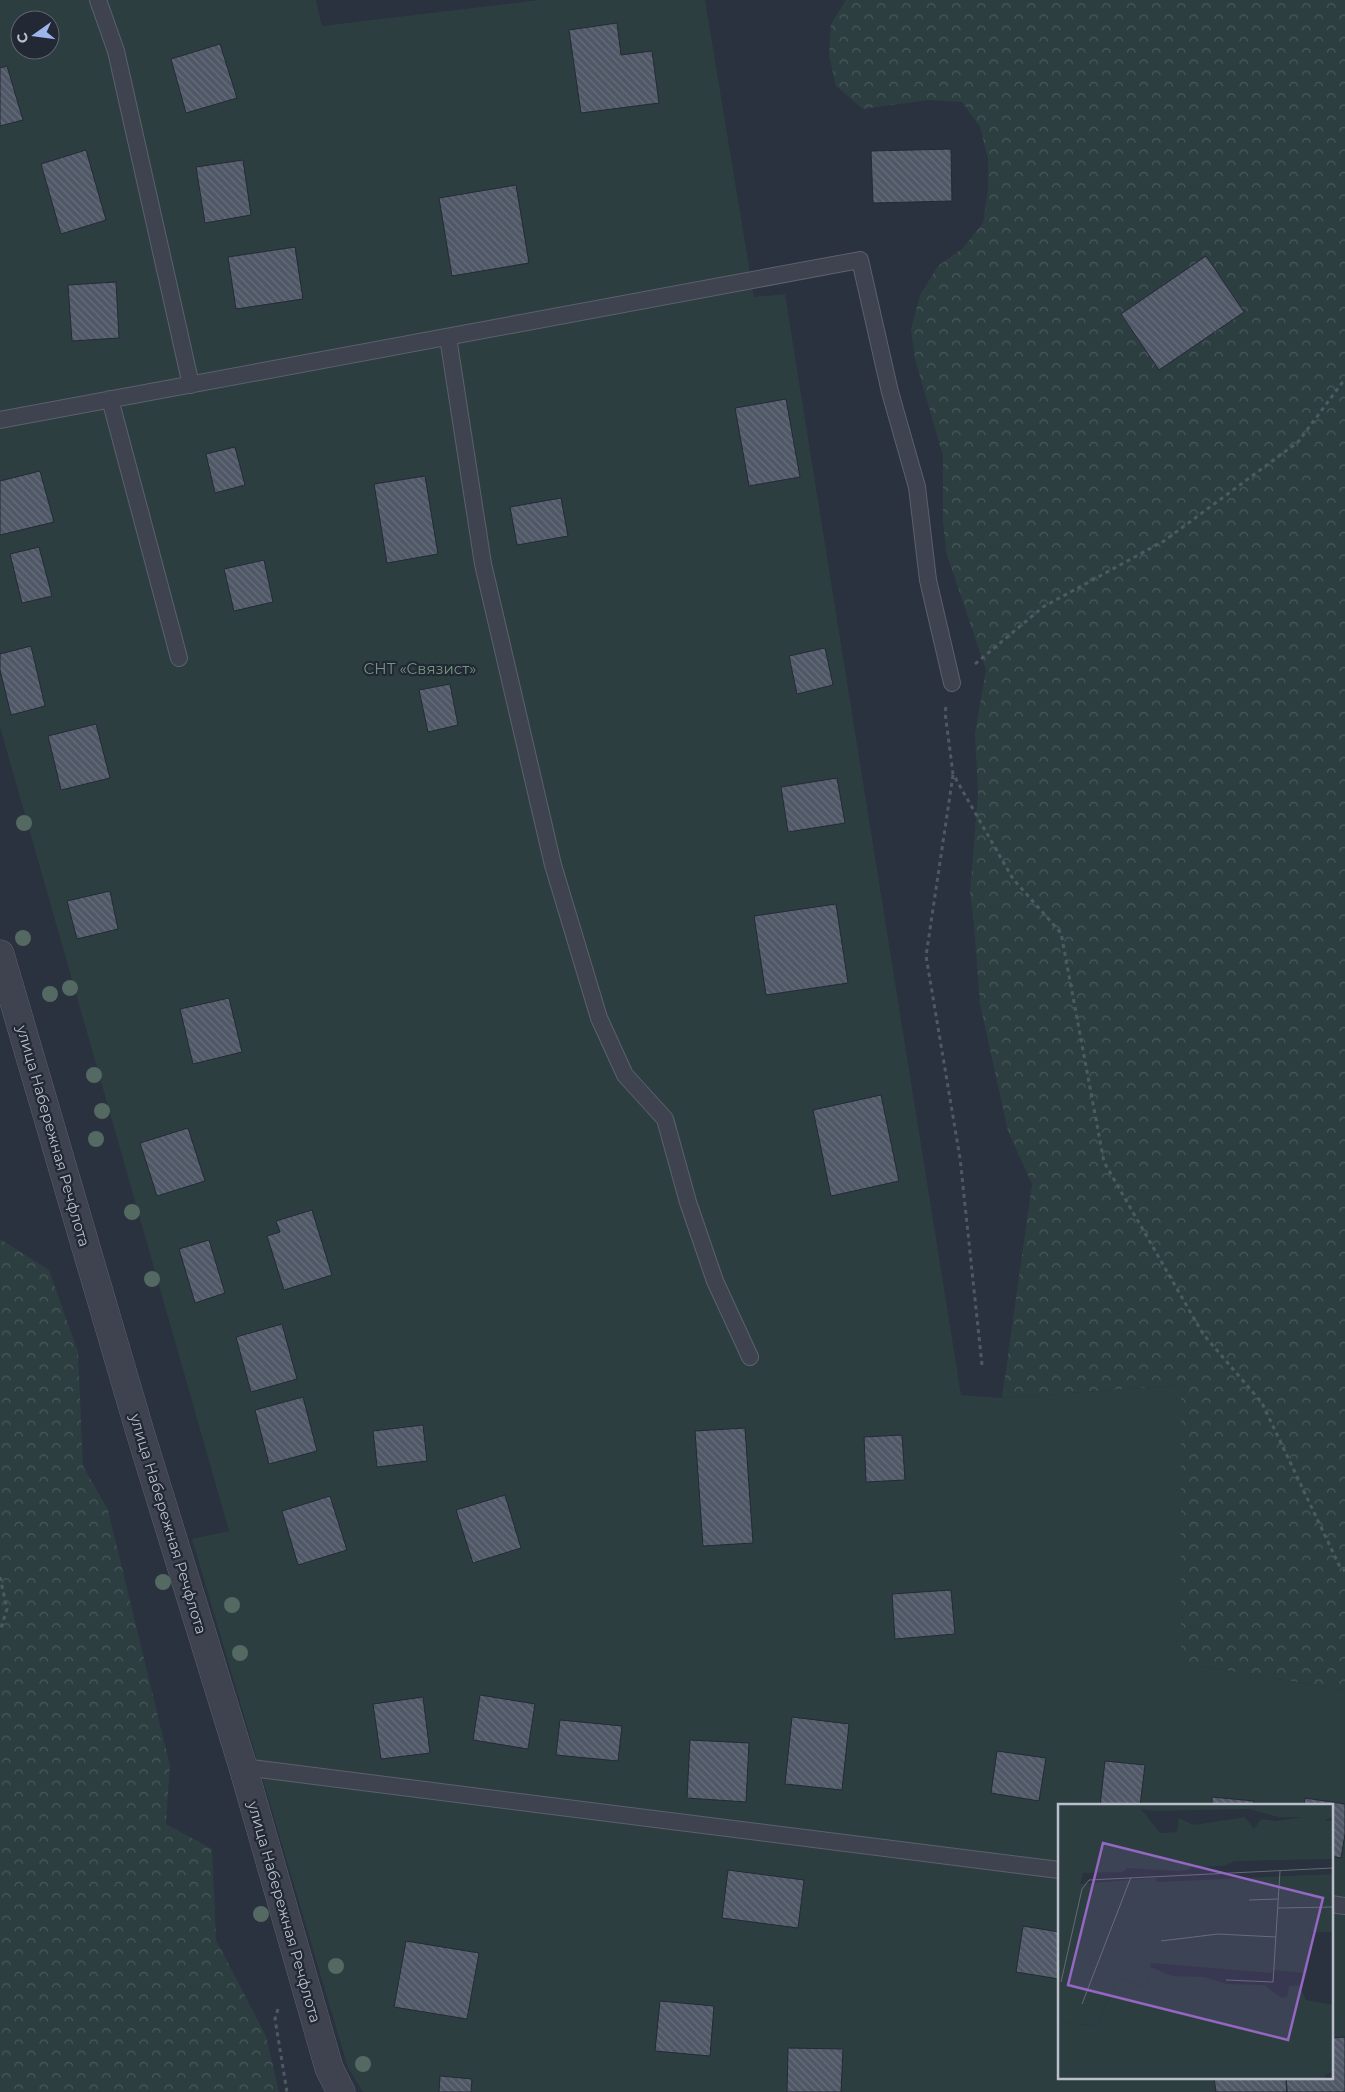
<svg xmlns="http://www.w3.org/2000/svg" width="1345" height="2092" font-family="Montserrat,sans-serif">
	<style>
		.forest { fill: url(#forest-crowns) }
		.green { fill: #2d3e41; fill-rule: evenodd }
		.building { fill: url(#building-back-hatch); stroke: #242a36 }
		.lines { fill: none; stroke-linecap: round; stroke-linejoin: round }
		.lane-casing { stroke: #5b616c; stroke-width: 18 }
		.street-casing { stroke: #5b616c; stroke-width: 29 }
		.path { stroke: #4c5b5f; stroke-width: 3; stroke-dasharray: 4 4; stroke-linecap: butt }
		.lane { stroke: #3e434f; stroke-width: 16 }
		.street { stroke: #3e434f; stroke-width: 28 }
		.tree { fill: #536962 }
		.labels { text-anchor: middle; stroke-width: 4.5; stroke-linejoin: round; paint-order: stroke }
		.park-label { font-size: 15px; fill: #74977f; stroke: #222834 }
		.street-label { font-size: 15px; fill: #babfc9; stroke: #222834 }
		.inset-road { fill: none; stroke: #646a76; stroke-width: 1 }
		.view { fill: #9467c3; fill-opacity: 0.15; stroke: #9467c3; stroke-width: 2.5 }
		.inset-edge { fill: none; stroke: #babfc9; stroke-width: 2.5 }
	</style>
	<defs>
		<pattern id="forest-crowns" width="20" height="18" patternUnits="userSpaceOnUse" patternTransform="scale(1.25)"><rect width="20" height="18" fill="#2d3e41"/><path d="M2 6a3 3 0 1 1 6 0M12 15a3 3 0 1 1 6 0" fill="none" stroke="#49585b"/></pattern>
		<pattern id="building-back-hatch" width="6" height="6" patternUnits="userSpaceOnUse" patternTransform="scale(1.25)"><rect width="6" height="6" fill="#505867"/><path d="M-1 5l2 2M0 0l6 6M5-1l2 2" fill="none" stroke="#676e7b"/></pattern>
	</defs>
	<rect width="100%" height="100%" fill="#2a313f"/>
	<path class="forest" d="M 846,0 L 1345,0 L 1345,1690 L 1181,1663 L 1181,1385 L 1002,1398 L 1032,1184 L 1008,1131 L 980,1004 L 974,925 L 970,893 L 978,794 L 975,733 L 986,670 L 946,552 L 943,521 L 943,456 L 915,359 L 911,329 L 920,295 L 938,266 L 963,248 L 983,223 L 988,188 L 988,159 L 980,127 L 962,102 L 928,100 L 863,109 L 836,86 L 829,56 L 831,24 Z
		M 0,1239 L 49,1270 L 78,1352 L 83,1466 L 108,1510 L 170,1766 L 166,1824 L 212,1849 L 216,1940 L 266,2036 L 279,2092 L 0,2092 Z"/>
	<path class="green" d="M 0,0 L 316,0 L 322,26 L 539,0 L 705,0 L 754,297 L 785,294 L 961,1395 L 1002,1398 L 1181,1385 L 1181,1663 L 1345,1690 L 1345,2092 L 363,2092 L 348,2068 L 192,1539 L 229,1531 L 0,727 ZM 20,20 L 50,20 L 50,50 L 20,50 ZM 1059,1806 L 1331,1806 L 1331,2078 L 1059,2078 Z"/>
	<path class="building" d="M 617,23 L 621,55 L 652,51 L 659,103 L 581,113 L 569,30 Z
		M 220,44 L 237,98 L 186,113 L 171,59 Z
		M 7,66 L 23,120 L 0,126 L 0,68 Z
		M 951,149 L 952,201 L 873,203 L 871,151 Z
		M 86,150 L 106,220 L 61,234 L 41,164 Z
		M 243,160 L 251,215 L 205,223 L 196,167 Z
		M 516,185 L 529,263 L 452,276 L 439,198 Z
		M 295,247 L 303,299 L 236,309 L 228,257 Z
		M 1206,256 L 1244,312 L 1159,370 L 1121,314 Z
		M 116,282 L 119,338 L 72,341 L 68,285 Z
		M 786,399 L 800,477 L 749,486 L 735,408 Z
		M 235,447 L 245,485 L 215,493 L 206,454 Z
		M 40,471 L 54,522 L 0,535 L 0,481 Z
		M 425,476 L 438,554 L 387,563 L 374,484 Z
		M 561,498 L 568,536 L 517,545 L 510,507 Z
		M 39,547 L 52,596 L 22,603 L 10,554 Z
		M 264,560 L 273,602 L 234,611 L 224,569 Z
		M 31,646 L 45,706 L 11,715 L 0,670 L 0,654 Z
		M 825,648 L 833,685 L 797,694 L 789,656 Z
		M 450,684 L 458,725 L 428,732 L 419,690 Z
		M 96,724 L 110,778 L 61,790 L 48,736 Z
		M 837,778 L 845,823 L 788,832 L 781,787 Z
		M 110,891 L 118,929 L 77,939 L 67,901 Z
		M 836,904 L 848,983 L 766,995 L 754,916 Z
		M 229,998 L 242,1052 L 193,1064 L 180,1009 Z
		M 881,1095 L 899,1181 L 831,1196 L 813,1110 Z
		M 188,1128 L 205,1181 L 157,1196 L 140,1143 Z
		M 312,1210 L 332,1275 L 284,1290 L 267,1236 L 280,1232 L 276,1221 Z
		M 209,1240 L 225,1293 L 195,1303 L 179,1249 Z
		M 282,1324 L 297,1379 L 251,1392 L 236,1337 Z
		M 303,1397 L 317,1451 L 269,1464 L 255,1410 Z
		M 423,1425 L 427,1461 L 377,1467 L 373,1431 Z
		M 745,1428 L 753,1543 L 703,1546 L 695,1431 Z
		M 902,1435 L 905,1480 L 866,1482 L 864,1437 Z
		M 505,1495 L 521,1548 L 473,1563 L 456,1510 Z
		M 330,1496 L 347,1550 L 298,1565 L 282,1511 Z
		M 951,1590 L 955,1634 L 895,1639 L 892,1594 Z
		M 480,1695 L 535,1704 L 528,1749 L 473,1740 Z
		M 423,1697 L 430,1753 L 381,1759 L 373,1704 Z
		M 792,1717 L 849,1724 L 842,1790 L 785,1784 Z
		M 560,1720 L 622,1726 L 618,1761 L 556,1755 Z
		M 690,1740 L 749,1743 L 746,1802 L 687,1798 Z
		M 997,1751 L 1046,1758 L 1039,1801 L 991,1793 Z
		M 1105,1761 L 1145,1765 L 1140,1806 L 1100,1806 Z
		M 1212,1797 L 1254,1801 L 1253,1806 L 1212,1806 Z
		M 1305,1798 L 1345,1804 L 1345,1834 L 1341,1858 L 1331,1856 L 1331,1806 L 1304,1806 Z
		M 728,1870 L 804,1880 L 798,1928 L 722,1918 Z
		M 1023,1926 L 1059,1932 L 1059,1979 L 1016,1972 Z
		M 406,1941 L 479,1953 L 467,2019 L 394,2007 Z
		M 660,2001 L 714,2006 L 710,2056 L 655,2051 Z
		M 1345,2037 L 1345,2092 L 1287,2092 L 1286,2078 L 1331,2078 L 1331,2038 Z
		M 788,2048 L 843,2049 L 841,2092 L 787,2092 Z
		M 440,2076 L 472,2079 L 471,2092 L 439,2092 Z
		M 1214,2078 L 1286,2078 L 1287,2092 L 1216,2092 Z"/>
	<g class="lines">
		<g class="lane-casing">
			<path id="lane" d="M 98,0 L 116,51 L 191,385
				M 448,337 L 483,564 L 553,865 L 599,1018 L 625,1075 L 665,1119 L 688,1202 L 715,1281 L 750,1357
				M 110,399 L 179,658
				M 0,420 L 860,260 L 890,392 L 917,487 L 928,580 L 952,683
				M 243,1767 L 1059,1870
				M 1331,1904 L 1345,1906"/>
		</g>
		<g class="street-casing">
			<path id="street" d="M 0,954 L 140,1432 L 243,1767 L 329,2068 L 341,2092"/>
		</g>
		<path class="path" d="M 975,664 L 1043,607 L 1164,541 L 1298,442 L 1345,379
			M 946,707 L 945,712 L 953,774 L 1013,879 L 1061,933 L 1104,1162 L 1203,1334 L 1262,1403 L 1339,1565 L 1345,1571
			M 953,775 L 926,956 L 960,1158 L 982,1365
			M 0,1577 L 7,1609 L 0,1631
			M 278,2009 L 275,2019 L 287,2092"/>
		<use href="#lane" class="lane"/>
		<use href="#street" class="street"/>
	</g>
	<g class="tree">
		<circle cx="24" cy="823" r="8"/>
		<circle cx="23" cy="938" r="8"/>
		<circle cx="70" cy="988" r="8"/>
		<circle cx="50" cy="994" r="8"/>
		<circle cx="94" cy="1075" r="8"/>
		<circle cx="102" cy="1111" r="8"/>
		<circle cx="96" cy="1139" r="8"/>
		<circle cx="132" cy="1212" r="8"/>
		<circle cx="152" cy="1279" r="8"/>
		<circle cx="163" cy="1582" r="8"/>
		<circle cx="232" cy="1605" r="8"/>
		<circle cx="240" cy="1653" r="8"/>
		<circle cx="261" cy="1914" r="8"/>
		<circle cx="336" cy="1966" r="8"/>
		<circle cx="363" cy="2064" r="8"/>
	</g>
	<g class="labels">
		<g class="park-label">
			<text x="420" y="674">СНТ «Связист»</text>
		</g>
		<g class="street-label">
			<text transform="translate(53 1136) rotate(74)" y="5">улица Набережная Речфлота</text>
			<text transform="translate(168 1524) rotate(73)" y="5">улица Набережная Речфлота</text>
			<text transform="translate(284 1912) rotate(74)" y="5">улица Набережная Речфлота</text>
		</g>
	</g>
	<g transform="translate(1058 1804)">
		<rect width="275" height="275" fill="#2a313f"/>
		<path d="M 0,0 L 275,0 L 275,12 L 266,17 L 275,17 L 275,55 L 177,57 L 165,62 L 142,63 L 137,60 L 130,66 L 121,67 L 69,64 L 65,68 L 25,69 L 4,154 L 0,155 ZM 83,5 L 98,7 L 191,5 L 220,13 L 245,13 L 218,17 L 203,15 L 196,25 L 187,13 L 136,21 L 121,14 L 119,28 L 102,29 ZM 92,163 L 114,172 L 146,173 L 169,180 L 207,181 L 223,194 L 229,193 L 231,182 L 241,181 L 248,196 L 275,201 L 275,268 L 267,271 L 266,275 L 0,275 L 0,218 L 39,222 L 59,175 L 88,182 Z" fill="#2d3e41" fill-rule="evenodd"/>
		<path d="M 275,70 L 275,128 L 254,128 L 249,169 L 214,166 L 214,169 L 93,159 L 88,182 L 59,175 L 39,222 L 0,218 L 0,155 L 4,154 L 20,80 L 98,74 L 99,78 Z" fill="#2d3e41"/>
		<path class="inset-road" d="M 191,96 L 220,95M 220,104 L 275,103M 103,137 L 160,130 L 218,133M 168,176 L 215,178 L 222,67M 3,178 L 24,85 L 31,76 L 275,64M 24,200 L 73,73"/>
		<path class="view" d="M 45,39 L 265,94 L 230,236 L 10,181 Z"/>
		<rect width="275" height="275" class="inset-edge"/>
	</g>
	<g transform="translate(35 35) rotate(256)"><circle r="24" fill="#222834" stroke="#5f6470"/>
	<path d="M0-4L9 19L0 12L-9 19Z" fill="#9db5ec"/>
	<text y="-8" font-size="14" font-weight="bold" text-anchor="middle" fill="#babfc9">С</text>
	</g>
</svg>
